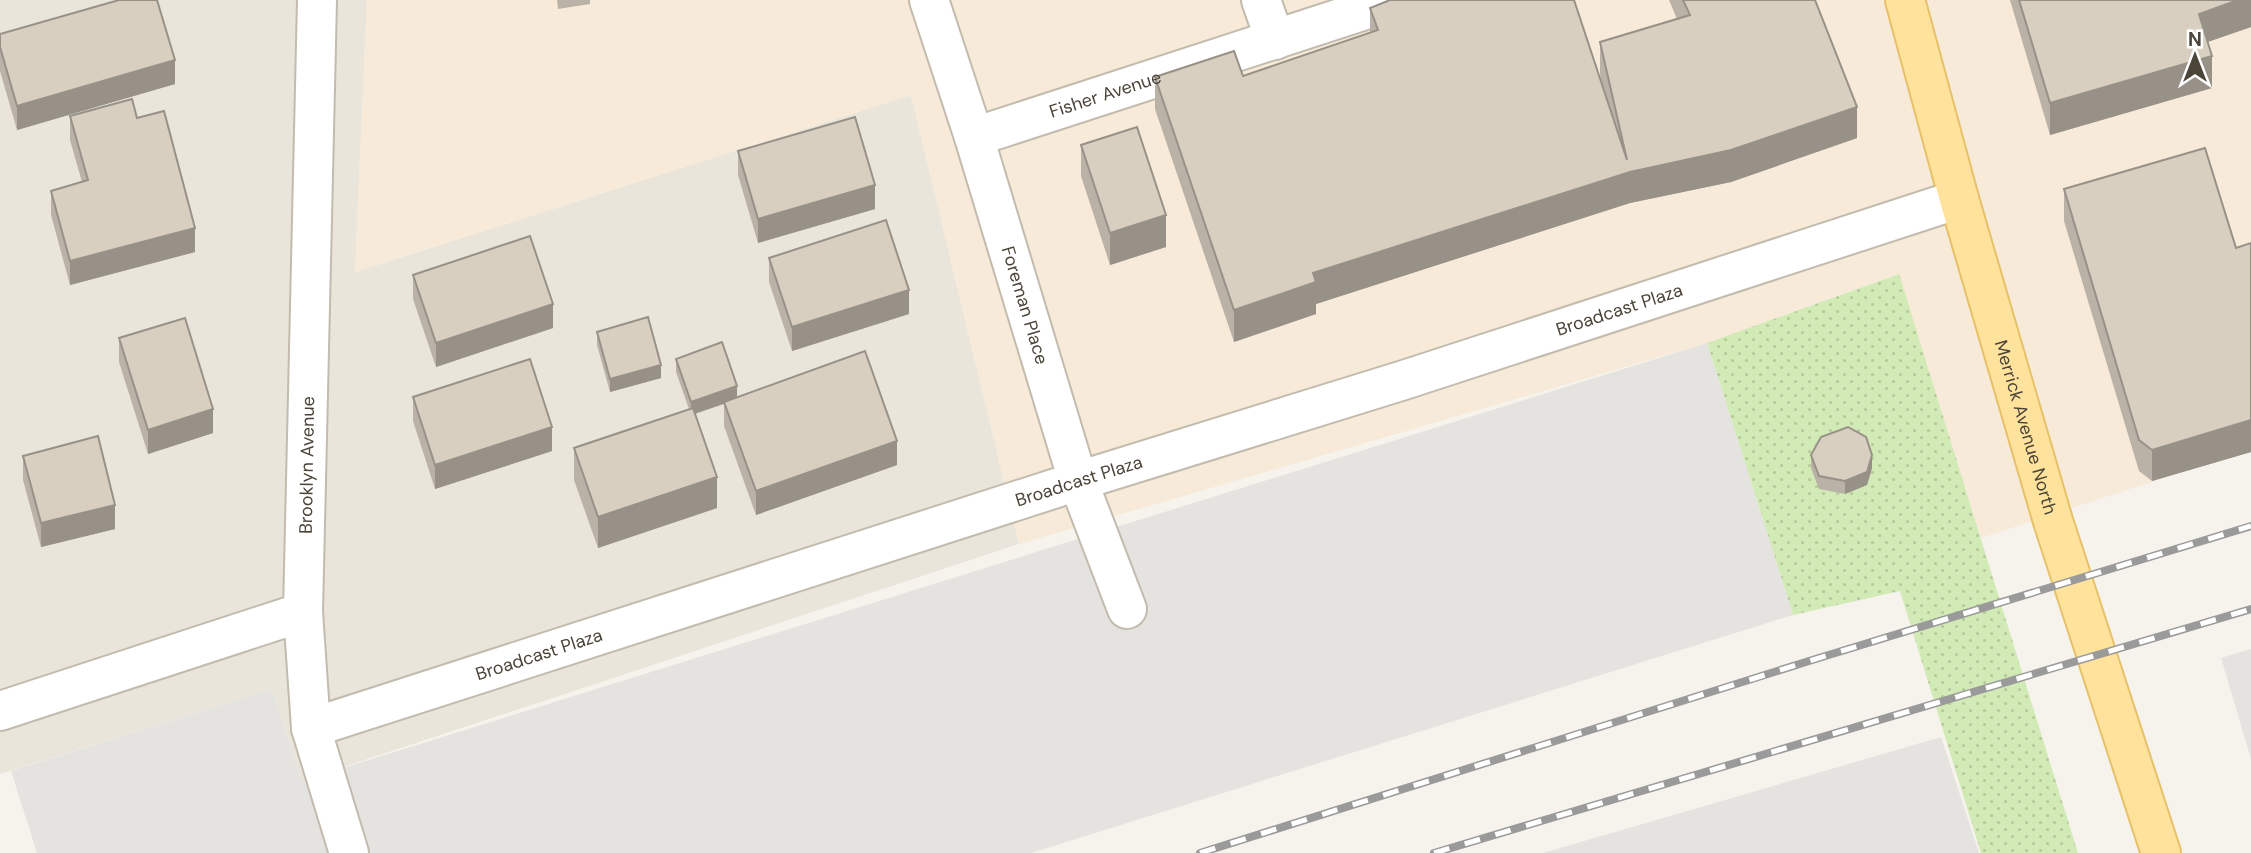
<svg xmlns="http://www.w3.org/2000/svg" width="2251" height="853" font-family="'DM Sans',sans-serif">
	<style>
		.residential { fill: #eae5da }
		.commercial { fill: #f7ead8 }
		.grass { fill: url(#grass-dots) }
		.parking { fill: #e5e3e0 }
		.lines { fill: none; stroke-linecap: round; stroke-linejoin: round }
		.minor-casing { stroke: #c2bbae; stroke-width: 42 }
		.major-casing { stroke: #e6c16a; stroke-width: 42 }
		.minor { stroke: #fff; stroke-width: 38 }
		.major { stroke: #ffe39c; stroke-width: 38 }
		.rail-casing { stroke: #9a9a9a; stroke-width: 8 }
		.rail { stroke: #fff; stroke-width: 5; stroke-dasharray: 16; stroke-linecap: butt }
		.wall { fill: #bab2a6 }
		.shaded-wall { fill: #979187 }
		.building { fill: #d8cfc1; stroke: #979187; stroke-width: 2 }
		.labels { text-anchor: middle; stroke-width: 5; stroke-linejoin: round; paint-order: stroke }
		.street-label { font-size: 18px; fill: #4b4439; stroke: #fff }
	</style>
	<defs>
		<pattern id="grass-dots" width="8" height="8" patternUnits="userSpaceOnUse" patternTransform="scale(1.75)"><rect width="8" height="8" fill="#d2eab5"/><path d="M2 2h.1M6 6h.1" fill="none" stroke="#b6ca9c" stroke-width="1.8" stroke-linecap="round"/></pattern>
	</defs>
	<rect width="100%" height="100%" fill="#f6f3ec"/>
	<path class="residential" d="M 0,0 L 367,0 L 355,272 L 911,95 L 1019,544 L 301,781 L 272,689 L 0,774 Z"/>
	<path class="commercial" d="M 367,0 L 2251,0 L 2251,449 L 1981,538 L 1898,274 L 1707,343 L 1019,544 L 911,95 L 355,272 Z"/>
	<path class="grass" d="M 1899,274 L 2078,853 L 1981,853 L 1900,591 L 1793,615 L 1707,343 Z"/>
	<path class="parking" d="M 1707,343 L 1793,615 L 1031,853 L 37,853 L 11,771 L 272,689 L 301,781 Z
		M 2251,649 L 2251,759 L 2221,658 Z
		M 1941,737 L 1979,853 L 1543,853 Z"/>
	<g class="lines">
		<g class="minor-casing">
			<g id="minor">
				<path id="s1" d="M 317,0 L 303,612 L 311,728 L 1078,481 L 1404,380 L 1959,199"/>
				<path id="s2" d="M 929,0 L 974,137 L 1078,481 L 1127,609"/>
				<path d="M 1261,0 L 1275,40"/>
				<path id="s3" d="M 974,137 L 1396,0"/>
				<path d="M 0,711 L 303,612"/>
				<path d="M 311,728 L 349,853"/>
			</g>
		</g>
		<g class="major-casing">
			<g id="major">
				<path id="s4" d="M 1905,0 L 1959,199 L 2053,521 L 2161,853"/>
			</g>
		</g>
		<use href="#minor" class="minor"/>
		<use href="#major" class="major"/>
		<g class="rail-casing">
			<path id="rail" d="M 1200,853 L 1809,661 L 2251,526
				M 1434,853 L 2251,609"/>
		</g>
		<use href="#rail" class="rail"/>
	</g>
	<path class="wall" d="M 557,0 L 590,0 L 590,4 L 558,9 Z
		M 1669,0 L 1815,0 L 1857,138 L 1731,182 L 1630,203 L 1316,304 L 1316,314 L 1234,342 L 1155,109 L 1155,77 L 1243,76 L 1370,33 L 1370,8 L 1602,86 L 1600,74 L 1600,42 L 1677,19 Z
		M 2010,0 L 2251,0 L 2251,27 L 2207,42 L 2212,88 L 2050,135 Z
		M 0,34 L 175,84 L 17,130 L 0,71 Z
		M 70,116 L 137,118 L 195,252 L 70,285 L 51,215 L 51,191 L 82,182 L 70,140 Z
		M 1081,145 L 1166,247 L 1110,265 L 1081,176 Z
		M 738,151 L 875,209 L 758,243 L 738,175 Z
		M 2064,189 L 2236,248 L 2251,243 L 2251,452 L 2152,481 L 2139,471 L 2064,221 Z
		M 769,258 L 909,314 L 792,351 L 769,282 Z
		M 413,275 L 553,328 L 436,367 L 413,299 Z
		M 597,332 L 661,378 L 610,392 L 597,345 Z
		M 119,338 L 213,433 L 148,454 L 119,362 Z
		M 676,359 L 737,397 L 897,465 L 756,515 L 724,426 L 724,404 L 695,414 L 717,508 L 598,548 L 574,480 L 574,448 L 689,409 L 676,372 Z
		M 413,397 L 552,451 L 435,489 L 413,421 Z
		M 1811,455 L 1872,468 L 1867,485 L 1845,494 L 1819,489 L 1811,468 Z
		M 23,456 L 115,529 L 41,547 L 23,480 Z"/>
	<path class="shaded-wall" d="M 2238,0 L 2251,0 L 2251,27 L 2199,45 L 2199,14 Z
		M 2212,56 L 2212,88 L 2050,135 L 2050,103 Z
		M 175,60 L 175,84 L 17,130 L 17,106 Z
		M 1857,107 L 1857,138 L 1731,182 L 1630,203 L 1316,304 L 1316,314 L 1234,342 L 1234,310 L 1313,273 L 1630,172 Z
		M 875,185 L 875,209 L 758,243 L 758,219 Z
		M 1166,215 L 1166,247 L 1110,265 L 1110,233 Z
		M 195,228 L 195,252 L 70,285 L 70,261 Z
		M 909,290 L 909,314 L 792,351 L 792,327 Z
		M 553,304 L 553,328 L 436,367 L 436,343 Z
		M 661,365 L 661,378 L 610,392 L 610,379 Z
		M 737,386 L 737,399 L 691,415 L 691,402 Z
		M 213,409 L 213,433 L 148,454 L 148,430 Z
		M 2251,420 L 2251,452 L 2152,481 L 2152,450 Z
		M 552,427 L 552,451 L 435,489 L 435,465 Z
		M 897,441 L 897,465 L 756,515 L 756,491 Z
		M 1872,455 L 1872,468 L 1867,485 L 1845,494 L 1845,481 Z
		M 717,477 L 717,508 L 598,548 L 598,517 Z
		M 115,505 L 115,529 L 41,547 L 41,523 Z"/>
	<path class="building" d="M 119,0 L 157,0 L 175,60 L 17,106 L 0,47 L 0,34 Z
		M 1390,0 L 1574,0 L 1627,160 L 1600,42 L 1690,15 L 1683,0 L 1815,0 L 1857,107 L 1731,150 L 1630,172 L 1313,273 L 1316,282 L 1234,310 L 1155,77 L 1234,51 L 1243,76 L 1378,30 L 1370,8 Z
		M 2019,0 L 2238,0 L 2199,14 L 2212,56 L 2050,103 Z
		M 132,99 L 137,118 L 164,111 L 195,228 L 70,261 L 51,191 L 88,180 L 70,116 Z
		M 855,117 L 875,185 L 758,219 L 738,151 Z
		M 1137,127 L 1166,215 L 1110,233 L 1081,145 Z
		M 2205,148 L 2236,248 L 2251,243 L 2251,420 L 2152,450 L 2139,440 L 2064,189 Z
		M 886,220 L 909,290 L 792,327 L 769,258 Z
		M 530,236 L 553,304 L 436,343 L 413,275 Z
		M 648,317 L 661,365 L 610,379 L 597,332 Z
		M 185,318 L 213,409 L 148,430 L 119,338 Z
		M 722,342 L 737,386 L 691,402 L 676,359 Z
		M 865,351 L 897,441 L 756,491 L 724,402 Z
		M 530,359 L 552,427 L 435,465 L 413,397 Z
		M 693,408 L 717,477 L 598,517 L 574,448 Z
		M 1848,427 L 1866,437 L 1872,455 L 1867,472 L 1845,481 L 1819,476 L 1811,455 L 1821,437 Z
		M 98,436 L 115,505 L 41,523 L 23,456 Z"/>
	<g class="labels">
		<g class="street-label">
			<text dy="6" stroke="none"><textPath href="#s3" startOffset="138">Fisher Avenue</textPath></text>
			<text dy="6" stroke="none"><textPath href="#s2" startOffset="320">Foreman Place</textPath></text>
			<text dy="6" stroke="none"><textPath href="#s1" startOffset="2102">Broadcast Plaza</textPath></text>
			<text dy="6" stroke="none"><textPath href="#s4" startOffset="444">Merrick Avenue North</textPath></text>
			<text transform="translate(307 465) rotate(-89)" y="6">Brooklyn Avenue</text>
			<text dy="6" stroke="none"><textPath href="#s1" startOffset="1535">Broadcast Plaza</textPath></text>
			<text dy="6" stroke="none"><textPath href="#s1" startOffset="968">Broadcast Plaza</textPath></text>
		</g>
	</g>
	<g transform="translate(2195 56)" stroke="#ffffff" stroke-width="5" paint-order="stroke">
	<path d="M0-5L12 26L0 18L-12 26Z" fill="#4b4439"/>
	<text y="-10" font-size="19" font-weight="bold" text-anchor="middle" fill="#4b4439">N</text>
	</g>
</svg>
